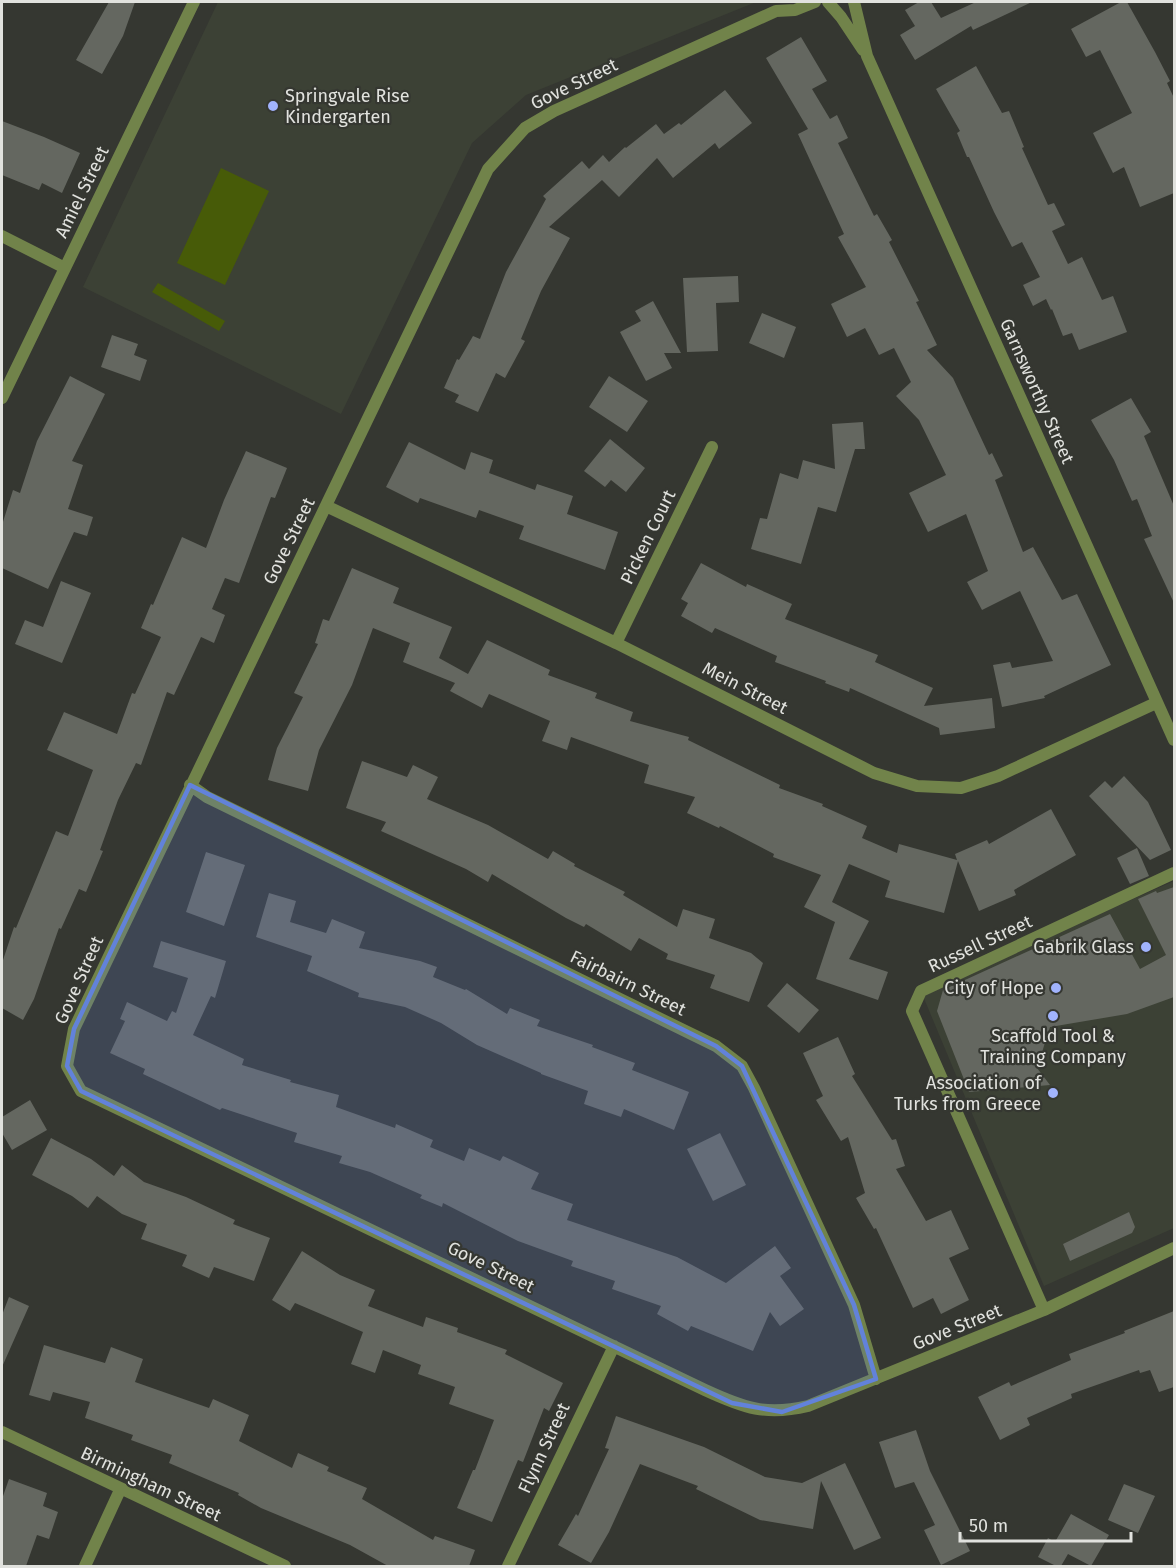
<svg xmlns="http://www.w3.org/2000/svg" width="1176" height="1568" font-family="'Fira Sans',sans-serif">
	<style>
		.built { fill: #3c4135 }
		.green { fill: #475b08 }
		.building { fill: #646760 }
		.lines { fill: none; stroke-linecap: round; stroke-linejoin: round }
		.street { stroke: #71834a; stroke-width: 12 }
		.marked { fill: #6282da; fill-opacity: 0.2; stroke: #6282da; stroke-width: 4.5; stroke-linejoin: round }
		.poi-dot { fill: #a1b3fd; stroke: #353731; stroke-width: 2 }
		.labels { text-anchor: middle; stroke-width: 4.5; stroke-linejoin: round; paint-order: stroke }
		.street-label { font-size: 18px; fill: #e1e2de; stroke: #353731 }
		.poi-label { font-size: 18px; fill: #e1e2de; stroke: #353731; text-anchor: end }
	</style>
	<rect width="100%" height="100%" fill="#353731"/>
	<path class="built" d="M 218,2 L 756,2 L 526,95 L 472,143 L 341,414 L 83,287 Z
		M 1174,881 L 1174,1228 L 1044,1286 L 923,996 L 979,967 Z"/>
	<path class="green" d="M 221,168 L 269,191 L 225,285 L 177,263 Z
		M 158,283 L 225,321 L 219,331 L 152,292 Z"/>
	<path class="building" d="M 109,2 L 135,2 L 123,36 L 102,74 L 76,60 Z
		M 919,2 L 931,2 L 941,18 L 976,2 L 1032,2 L 973,30 L 971,26 L 915,60 L 900,35 L 915,26 L 905,10 Z
		M 1121,2 L 1127,2 L 1155,52 L 1170,81 L 1167,83 L 1174,98 L 1174,193 L 1140,207 L 1124,167 L 1113,173 L 1093,133 L 1132,113 L 1100,50 L 1086,57 L 1071,29 Z
		M 801,37 L 827,81 L 812,89 L 830,119 L 837,115 L 848,138 L 838,143 L 874,216 L 877,214 L 892,240 L 889,242 L 919,301 L 916,302 L 937,345 L 927,350 L 953,378 L 989,455 L 992,453 L 1003,476 L 995,480 L 1023,552 L 1033,547 L 1062,600 L 1077,594 L 1111,665 L 1044,696 L 1045,698 L 1002,707 L 993,665 L 1010,662 L 1012,668 L 1053,661 L 1020,591 L 982,610 L 967,582 L 988,571 L 966,514 L 928,532 L 909,493 L 946,475 L 919,420 L 896,396 L 911,382 L 894,348 L 879,355 L 865,328 L 847,337 L 831,304 L 866,287 L 838,237 L 844,234 L 798,134 L 808,129 L 766,58 Z
		M 976,66 L 1002,113 L 1009,111 L 1024,147 L 1022,148 L 1048,205 L 1054,203 L 1065,225 L 1052,231 L 1068,264 L 1082,257 L 1102,300 L 1113,296 L 1127,332 L 1079,350 L 1072,333 L 1063,336 L 1052,309 L 1051,310 L 1046,299 L 1033,306 L 1023,285 L 1040,277 L 1022,242 L 1012,247 L 994,212 L 969,157 L 967,157 L 957,133 L 960,131 L 936,89 Z
		M 725,90 L 752,123 L 719,149 L 715,143 L 673,178 L 657,158 L 619,197 L 602,180 L 549,227 L 570,238 L 541,291 L 521,339 L 525,341 L 505,378 L 496,373 L 478,412 L 455,402 L 459,395 L 444,388 L 457,359 L 459,360 L 473,336 L 480,339 L 506,272 L 546,199 L 543,196 L 582,161 L 589,169 L 603,155 L 609,162 L 625,147 L 626,148 L 656,124 L 664,134 L 679,123 L 681,125 Z
		M 2,121 L 44,137 L 80,153 L 62,193 L 42,183 L 39,190 L 2,175 Z
		M 738,276 L 739,302 L 716,303 L 718,351 L 687,352 L 683,278 Z
		M 653,301 L 681,353 L 664,353 L 672,368 L 646,381 L 620,332 L 641,321 L 635,311 Z
		M 762,313 L 796,327 L 784,358 L 749,343 Z
		M 112,335 L 138,344 L 134,355 L 147,360 L 140,381 L 101,367 Z
		M 70,376 L 105,394 L 72,461 L 83,465 L 68,509 L 93,517 L 87,536 L 74,532 L 48,589 L 2,568 L 2,525 L 13,490 L 20,493 L 37,441 Z
		M 609,376 L 648,401 L 627,432 L 589,407 Z
		M 1131,398 L 1151,432 L 1144,436 L 1174,506 L 1174,603 L 1144,539 L 1152,536 L 1137,499 L 1132,501 L 1114,460 L 1091,420 Z
		M 863,422 L 865,449 L 855,449 L 836,512 L 818,507 L 801,564 L 751,549 L 760,518 L 767,519 L 780,473 L 798,479 L 803,460 L 835,469 L 832,424 Z
		M 610,439 L 645,468 L 626,492 L 611,480 L 605,487 L 584,471 Z
		M 409,442 L 465,470 L 471,452 L 493,460 L 489,473 L 535,490 L 537,484 L 573,496 L 567,514 L 618,532 L 605,570 L 519,539 L 524,526 L 479,510 L 476,518 L 420,498 L 418,503 L 386,487 Z
		M 246,451 L 287,468 L 275,498 L 271,497 L 239,583 L 225,578 L 212,609 L 225,615 L 214,643 L 201,637 L 174,695 L 167,692 L 141,765 L 136,763 L 118,800 L 100,850 L 103,851 L 86,892 L 79,889 L 61,929 L 59,928 L 34,999 L 23,1020 L 2,1008 L 2,963 L 14,927 L 16,928 L 56,831 L 68,836 L 93,770 L 47,750 L 64,712 L 117,734 L 132,693 L 135,694 L 161,637 L 141,628 L 151,604 L 153,605 L 182,537 L 206,548 L 224,500 Z
		M 701,563 L 746,587 L 747,584 L 792,604 L 785,619 L 878,655 L 875,662 L 933,688 L 924,706 L 992,698 L 995,728 L 940,735 L 939,728 L 850,688 L 849,692 L 825,683 L 826,681 L 775,662 L 777,656 L 715,628 L 712,633 L 681,616 L 688,603 L 681,599 Z
		M 352,568 L 399,588 L 393,603 L 452,627 L 439,658 L 468,674 L 487,640 L 550,670 L 548,675 L 597,693 L 595,698 L 633,712 L 630,721 L 689,737 L 688,740 L 780,785 L 779,788 L 823,804 L 822,806 L 867,826 L 862,838 L 897,853 L 899,844 L 957,860 L 955,854 L 987,840 L 989,844 L 1051,809 L 1076,855 L 1014,890 L 1016,895 L 979,911 L 958,861 L 944,913 L 885,897 L 890,881 L 849,864 L 832,902 L 869,921 L 849,959 L 888,972 L 878,1000 L 816,979 L 835,922 L 804,907 L 821,875 L 773,857 L 774,854 L 720,826 L 719,828 L 687,813 L 695,797 L 644,783 L 649,765 L 571,737 L 567,750 L 542,741 L 550,721 L 489,694 L 482,708 L 450,691 L 455,683 L 403,662 L 410,643 L 373,628 L 352,685 L 319,750 L 308,791 L 268,780 L 277,748 L 303,697 L 294,693 L 318,644 L 315,643 L 323,619 L 329,621 Z
		M 61,581 L 91,593 L 62,663 L 15,644 L 25,620 L 43,627 Z
		M 362,761 L 407,777 L 413,765 L 438,777 L 427,799 L 488,825 L 548,859 L 553,851 L 575,864 L 574,866 L 625,892 L 623,895 L 677,927 L 683,909 L 715,919 L 709,938 L 751,953 L 763,963 L 749,1002 L 710,988 L 715,975 L 666,959 L 668,954 L 639,938 L 631,951 L 586,924 L 584,927 L 566,918 L 492,874 L 488,882 L 466,869 L 381,831 L 386,822 L 346,808 Z
		M 1124,776 L 1148,802 L 1171,850 L 1150,860 L 1089,796 L 1105,781 L 1112,788 Z
		M 1137,848 L 1149,876 L 1130,884 L 1117,858 Z
		M 206,852 L 245,865 L 224,926 L 186,912 Z
		M 1174,887 L 1174,997 L 1127,1014 L 1050,1027 L 1037,1068 L 1050,1085 L 969,1092 L 937,1011 L 943,990 L 1110,914 L 1140,969 L 1166,955 L 1138,899 L 1156,891 L 1157,893 Z
		M 269,893 L 296,901 L 290,922 L 326,933 L 332,919 L 365,932 L 359,948 L 420,961 L 437,967 L 433,977 L 465,990 L 466,989 L 507,1014 L 510,1008 L 540,1020 L 537,1026 L 593,1045 L 592,1047 L 635,1063 L 632,1070 L 689,1092 L 674,1130 L 624,1109 L 621,1117 L 584,1104 L 588,1091 L 541,1074 L 541,1073 L 477,1045 L 441,1023 L 405,1007 L 358,997 L 359,993 L 307,971 L 312,956 L 256,937 Z
		M 161,941 L 226,961 L 215,998 L 211,996 L 193,1035 L 244,1059 L 242,1065 L 291,1080 L 290,1082 L 339,1095 L 336,1107 L 395,1128 L 396,1124 L 433,1140 L 430,1147 L 464,1161 L 469,1148 L 500,1161 L 503,1156 L 539,1173 L 531,1189 L 573,1204 L 567,1220 L 677,1257 L 726,1283 L 775,1246 L 791,1268 L 780,1276 L 804,1309 L 780,1326 L 770,1312 L 753,1351 L 691,1326 L 688,1331 L 657,1314 L 661,1306 L 612,1289 L 615,1281 L 571,1266 L 573,1261 L 518,1241 L 443,1203 L 442,1207 L 420,1198 L 422,1195 L 370,1172 L 339,1163 L 342,1156 L 294,1142 L 297,1133 L 222,1108 L 220,1110 L 143,1074 L 145,1069 L 110,1053 L 125,1021 L 120,1019 L 127,1002 L 167,1021 L 172,1011 L 176,1013 L 188,978 L 153,967 Z
		M 787,983 L 819,1010 L 799,1033 L 767,1006 Z
		M 838,1037 L 855,1074 L 852,1076 L 892,1140 L 896,1139 L 905,1166 L 896,1169 L 926,1221 L 951,1210 L 969,1249 L 949,1258 L 969,1300 L 941,1314 L 933,1298 L 913,1308 L 876,1228 L 874,1229 L 856,1198 L 865,1193 L 848,1137 L 841,1141 L 816,1100 L 823,1096 L 803,1053 Z
		M 30,1100 L 47,1130 L 12,1150 L 2,1133 L 2,1117 Z
		M 720,1133 L 746,1185 L 713,1201 L 687,1149 Z
		M 51,1138 L 91,1159 L 114,1176 L 122,1165 L 144,1182 L 186,1197 L 235,1220 L 233,1224 L 270,1238 L 254,1281 L 214,1267 L 209,1278 L 182,1266 L 187,1255 L 141,1239 L 147,1224 L 122,1214 L 97,1196 L 88,1208 L 72,1196 L 32,1175 Z
		M 1129,1212 L 1135,1227 L 1132,1233 L 1070,1261 L 1063,1244 Z
		M 302,1251 L 340,1275 L 375,1290 L 368,1306 L 423,1327 L 426,1317 L 458,1328 L 457,1332 L 507,1350 L 505,1354 L 563,1383 L 549,1411 L 544,1408 L 523,1462 L 518,1460 L 492,1522 L 457,1508 L 473,1470 L 475,1470 L 494,1420 L 449,1404 L 455,1387 L 418,1374 L 421,1365 L 383,1350 L 375,1373 L 351,1364 L 363,1332 L 295,1303 L 290,1311 L 272,1300 Z
		M 9,1297 L 29,1306 L 2,1367 L 2,1315 Z
		M 1174,1311 L 1174,1387 L 1159,1392 L 1150,1370 L 1140,1373 L 1139,1370 L 1071,1394 L 1072,1398 L 1027,1418 L 1030,1425 L 1000,1440 L 978,1397 L 1009,1382 L 1011,1386 L 1071,1360 L 1069,1354 L 1125,1333 L 1124,1331 Z
		M 44,1345 L 105,1363 L 111,1347 L 143,1359 L 135,1382 L 209,1408 L 213,1399 L 249,1415 L 239,1441 L 292,1468 L 298,1453 L 329,1467 L 327,1471 L 367,1488 L 362,1499 L 433,1540 L 435,1536 L 475,1550 L 469,1566 L 388,1566 L 350,1545 L 261,1508 L 238,1495 L 239,1493 L 169,1463 L 172,1455 L 131,1440 L 133,1435 L 85,1418 L 90,1402 L 53,1392 L 50,1401 L 29,1395 Z
		M 616,1416 L 704,1447 L 765,1477 L 802,1483 L 845,1463 L 881,1538 L 854,1550 L 821,1481 L 813,1529 L 760,1520 L 696,1489 L 698,1486 L 640,1464 L 609,1532 L 591,1563 L 558,1545 L 576,1514 L 578,1516 L 609,1449 L 605,1448 Z
		M 916,1430 L 930,1471 L 970,1551 L 941,1565 L 924,1530 L 935,1525 L 914,1482 L 895,1488 L 879,1442 Z
		M 9,1479 L 47,1493 L 43,1506 L 58,1512 L 49,1539 L 37,1535 L 26,1566 L 2,1566 L 2,1499 Z
		M 1124,1484 L 1155,1496 L 1138,1533 L 1108,1520 Z
		M 1071,1514 L 1109,1535 L 1091,1566 L 1068,1554 L 1061,1566 L 1056,1566 L 1038,1557 L 1048,1538 L 1055,1542 Z"/>
	<g class="lines">
		<path class="street" d="M 815,2 L 795,10 L 776,11 L 554,111 L 525,128 L 488,169 L 74,1029 L 67,1066 L 81,1091 L 705,1390 C 744,1408 766,1416 808,1406 L 1044,1310 L 1174,1248
			M 828,2 L 841,17 L 863,50
			M 854,2 L 867,56 L 1174,740
			M 2,236 L 65,268
			M 2,398 L 194,2
			M 326,506 L 616,643 L 874,773 L 917,786 L 961,788 L 998,776 L 1156,703
			M 616,643 L 712,447
			M 190,785 L 207,797 L 716,1046 L 742,1066 L 754,1088 L 854,1305 L 876,1379
			M 1044,1310 L 912,1011 L 921,991 L 1174,873
			M 2,1432 L 285,1566
			M 85,1566 L 120,1490
			M 508,1566 L 614,1346"/>
	</g>
	<path class="marked" d="M 190,785 L 716,1046 L 742,1066 L 854,1305 L 876,1379 L 782,1412 L 732,1403 L 81,1091 L 67,1066 L 74,1029 Z"/>
	<g class="poi-dot">
		<circle cx="273" cy="106" r="6"/>
		<circle cx="1146" cy="947" r="6"/>
		<circle cx="1056" cy="988" r="6"/>
		<circle cx="1053" cy="1016" r="6"/>
		<circle cx="1053" cy="1093" r="6"/>
	</g>
	<g class="labels">
		<g class="street-label">
			<text transform="translate(574 84) rotate(-26)" y="6">Gove Street</text>
			<text transform="translate(82 192) rotate(-64)" y="6">Amiel Street</text>
			<text transform="translate(1037 391) rotate(66)" y="6">Garnsworthy Street</text>
			<text transform="translate(648 537) rotate(-64)" y="6">Picken Court</text>
			<text transform="translate(289 541) rotate(-64)" y="6">Gove Street</text>
			<text transform="translate(745 688) rotate(27)" y="6">Mein Street</text>
			<text transform="translate(980 944) rotate(-25)" y="6">Russell Street</text>
			<text transform="translate(79 980) rotate(-66)" y="6">Gove Street</text>
			<text transform="translate(628 983) rotate(26)" y="6">Fairbairn Street</text>
			<text transform="translate(491 1267) rotate(26)" y="6">Gove Street</text>
			<text transform="translate(957 1327) rotate(-22)" y="6">Gove Street</text>
			<text transform="translate(544 1448) rotate(-65)" y="6">Flynn Street</text>
			<text transform="translate(151 1484) rotate(25)" y="6">Birmingham Street</text>
		</g>
		<g class="poi-label">
			<text x="285" y="102" text-anchor="start">Springvale Rise<tspan x="285" dy="21">Kindergarten</tspan></text>
			<text x="1134" y="953">Gabrik Glass</text>
			<text x="1044" y="994">City of Hope</text>
			<text x="1053" y="1042" text-anchor="middle">Scaffold Tool &amp;<tspan x="1053" dy="21">Training Company</tspan></text>
			<text x="1041" y="1089">Association of<tspan x="1041" dy="21">Turks from Greece</tspan></text>
		</g>
	</g>
	<rect width="1176" height="1568" fill="none" stroke="#e1e2de" stroke-width="6"/>
	<path d="M960 1532v9h171v-9" fill="none" stroke="#e1e2de" stroke-width="3"/>
	<text x="969" y="1532" font-size="18" fill="#e1e2de" stroke="#353731" stroke-width="4.5" paint-order="stroke">50 m</text>
</svg>
